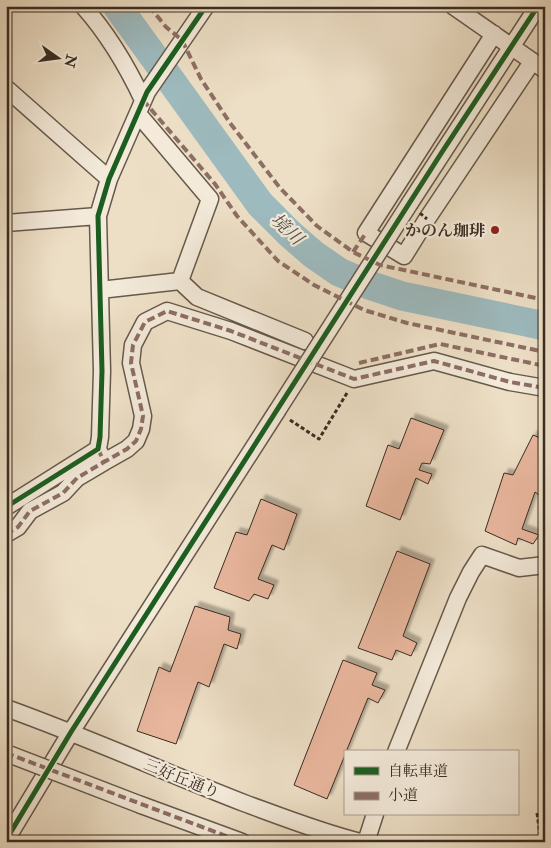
<svg xmlns="http://www.w3.org/2000/svg" width="551" height="848" font-family="'IM FELL Double Pica','Noto Serif JP',serif">
	<style>
		.lines { fill: none; stroke-linecap: round; stroke-linejoin: round }
		.river { stroke: #9dbabe; stroke-width: 29 }
		.building { fill: #e8b69d; stroke: #3a2c21; filter: url(#shadow) }
		.minor-casing { stroke: #67594a; stroke-width: 19 }
		.path { stroke: #3a2c21; stroke-width: 3; stroke-dasharray: 4 2.5; stroke-linecap: butt }
		.minor { stroke: #f3eada; stroke-width: 16 }
		.minor-bridge-casing { stroke: #67594a; stroke-width: 19; stroke-linecap: butt }
		.path-bridge { stroke: #3a2c21; stroke-width: 3; stroke-dasharray: 4 2.5; stroke-linecap: butt }
		.minor-bridge { stroke: #f3eada; stroke-width: 16 }
		.quiet { stroke: #8d6e63; stroke-width: 4; stroke-dasharray: 8 4; stroke-linecap: butt }
		.cycleway-casing { stroke: #f3eada; stroke-width: 8 }
		.cycleway { stroke: #1b5e20; stroke-width: 5 }
		.poi-dot { fill: #8f2418; stroke: #f3eada; stroke-width: 2 }
		.labels { text-anchor: middle; stroke-width: 4.5; stroke-linejoin: round; paint-order: stroke }
		.poi-label { font-size: 16px; font-weight: bold; fill: #3a2c21; stroke: #f3eada; text-anchor: end }
		.street-label { font-size: 16px; fill: #3a2c21; stroke: #f3eada }
		.water-label { font-size: 18px; font-style: italic; fill: #535048; stroke: #f3eada }
	</style>
	<defs>
		<filter id="shadow"><feDropShadow dx="4.5" dy="-4.5" stdDeviation="1" flood-color="#0004"/></filter>
	</defs>
	<rect width="100%" height="100%" fill="#eddfc6"/>
	<filter id="stains"><feTurbulence type="fractalNoise" baseFrequency=".004" numOctaves="4"/><feColorMatrix values="0 0 0 0 .2 0 0 0 0 .09 0 0 0 0 .02 0 0 0 .5 -.17"/></filter>
	<radialGradient id="worn" r=".72"><stop offset=".6" stop-color="#630" stop-opacity="0"/><stop offset="1" stop-color="#630" stop-opacity=".3"/></radialGradient>
	<g class="lines">
		<path class="river" d="M 117,6 L 260,204 L 290,234 L 313,254 L 339,272 L 369,285 L 402,296 L 545,326"/>
	</g>
	<path class="building" d="M 411,418 L 444,430 L 430,464 L 422,463 L 419,470 L 432,474 L 428,484 L 416,478 L 400,520 L 366,506 L 388,445 L 399,449 Z
		M 533,435 L 545,440 L 545,499 L 535,492 L 522,529 L 539,535 L 533,544 L 518,538 L 516,545 L 485,531 L 504,473 L 513,475 Z
		M 261,499 L 297,514 L 284,550 L 272,545 L 258,579 L 274,585 L 268,599 L 254,594 L 249,601 L 214,588 L 236,532 L 247,535 Z
		M 397,551 L 430,564 L 403,636 L 417,643 L 411,656 L 396,650 L 392,660 L 358,648 Z
		M 195,606 L 230,617 L 228,630 L 241,634 L 237,649 L 224,644 L 209,687 L 198,682 L 176,744 L 137,731 L 159,667 L 170,672 Z
		M 343,660 L 377,673 L 372,685 L 385,690 L 378,703 L 368,698 L 346,752 L 345,752 L 345,755 L 327,799 L 294,785 Z"/>
	<g class="lines">
		<g class="minor-casing">
			<path id="minor" d="M 83,6 C 108,34 127,66 143,100
				M 453,6 L 545,70
				M 494,34 L 366,233 L 404,256 L 427,219 L 532,62
				M 6,88 L 109,179
				M 139,115 L 210,199 L 180,281
				M 410,203 L 538,6
				M 6,223 L 98,216
				M 100,290 L 180,281 L 197,297 L 305,341
				M 98,449 L 104,462 L 127,449 L 136,441 L 141,429 L 143,416 L 131,363 L 133,345 L 145,322 L 167,311 L 231,331 L 354,379 L 434,361 L 510,382 L 545,388
				M 6,507 L 98,449 L 100,437 L 102,371 L 98,216 L 109,179 L 147,92 L 206,6
				M 6,534 L 18,527 L 30,511 L 63,493 L 77,478 L 104,462
				M 6,708 C 87,737 164,772 244,803 C 282,817 320,832 360,842
				M 396,752 L 458,598 L 471,572 L 482,555 L 519,568 L 545,565
				M 141,805 L 242,842
				M 6,840 L 71,732 L 277,411
				M 366,842 L 375,814"/>
		</g>
		<path class="path" d="M 290,420 L 319,439 L 347,393
			M 537,813 L 541,842"/>
		<use href="#minor" class="minor"/>
		<g class="minor-bridge-casing">
			<path id="minor-bridge" d="M 277,411 L 410,203
				M 6,753 L 141,805"/>
		</g>
		<path class="path-bridge" d="M 420,215 L 421,214 L 427,219"/>
		<use href="#minor-bridge" class="minor-bridge"/>
		<path class="quiet" d="M 149,6 L 166,27 L 182,40 L 201,79 L 230,123 L 280,188 L 317,226 L 353,252 L 380,265 L 545,300
			M 143,100 L 215,184 L 237,216 L 278,261 L 314,285 L 364,310 L 407,323 L 545,352
			M 353,252 L 366,233
			M 359,363 L 440,344 L 545,366
			M 98,449 L 104,462 L 127,449 L 136,441 L 141,429 L 143,416 L 131,363 L 133,345 L 145,322 L 167,311 L 231,331 L 354,379 L 434,361 L 510,382 L 545,388
			M 6,534 L 18,527 L 30,511 L 63,493 L 77,478 L 104,462
			M 6,753 L 242,842"/>
		<g class="cycleway-casing">
			<path id="cycleway" d="M 6,507 L 98,449 L 100,437 L 102,371 L 98,216 L 109,179 L 147,92 L 206,6
				M 6,840 L 71,732 L 442,152 L 538,6"/>
		</g>
		<use href="#cycleway" class="cycleway"/>
	</g>
	<circle class="poi-dot" cx="495" cy="230" r="5"/>
	<g class="labels">
		<g class="poi-label">
			<text x="485" y="236">かのん珈琲</text>
		</g>
		<g class="street-label">
			<text transform="translate(182 778) rotate(22)" y="6">三好丘通り</text>
		</g>
		<g class="water-label">
			<text transform="translate(287 229) rotate(43)" y="6">境川</text>
		</g>
	</g>
	<rect width="551" height="848" fill="none" stroke="#eddfc6" stroke-width="25"/>
	<rect x="8" y="8" width="536" height="833" fill="none" stroke="#3a2c21" stroke-width="2.5"/>
	<rect x="12" y="12" width="526" height="823" fill="none" stroke="#3a2c21"/>
	<rect x="344" y="750" width="175" height="65" fill="#f3eada" stroke="#a99e90"/>
	<rect x="354" y="767" width="25" height="8" fill="#1b5e20" stroke="#a99e90"/>
	<text x="388" y="776" font-size="15" fill="#3a2c21">自転車道</text>
	<rect x="354" y="792" width="25" height="8" fill="#8d6e63" stroke="#a99e90"/>
	<text x="388" y="800" font-size="15" fill="#3a2c21">小道</text>
	<g transform="translate(58 58) rotate(104)" stroke="#f3eada" stroke-width="4" paint-order="stroke">
	<path d="M0-4L9 19L0 12L-9 19Z" fill="#3a2c21"/>
	<text y="-8" font-size="14" font-weight="bold" text-anchor="middle" fill="#3a2c21">N</text>
	</g>
	<rect width="100%" height="100%" filter="url(#stains)"/>
	<rect width="100%" height="100%" fill="url(#worn)"/>
</svg>
